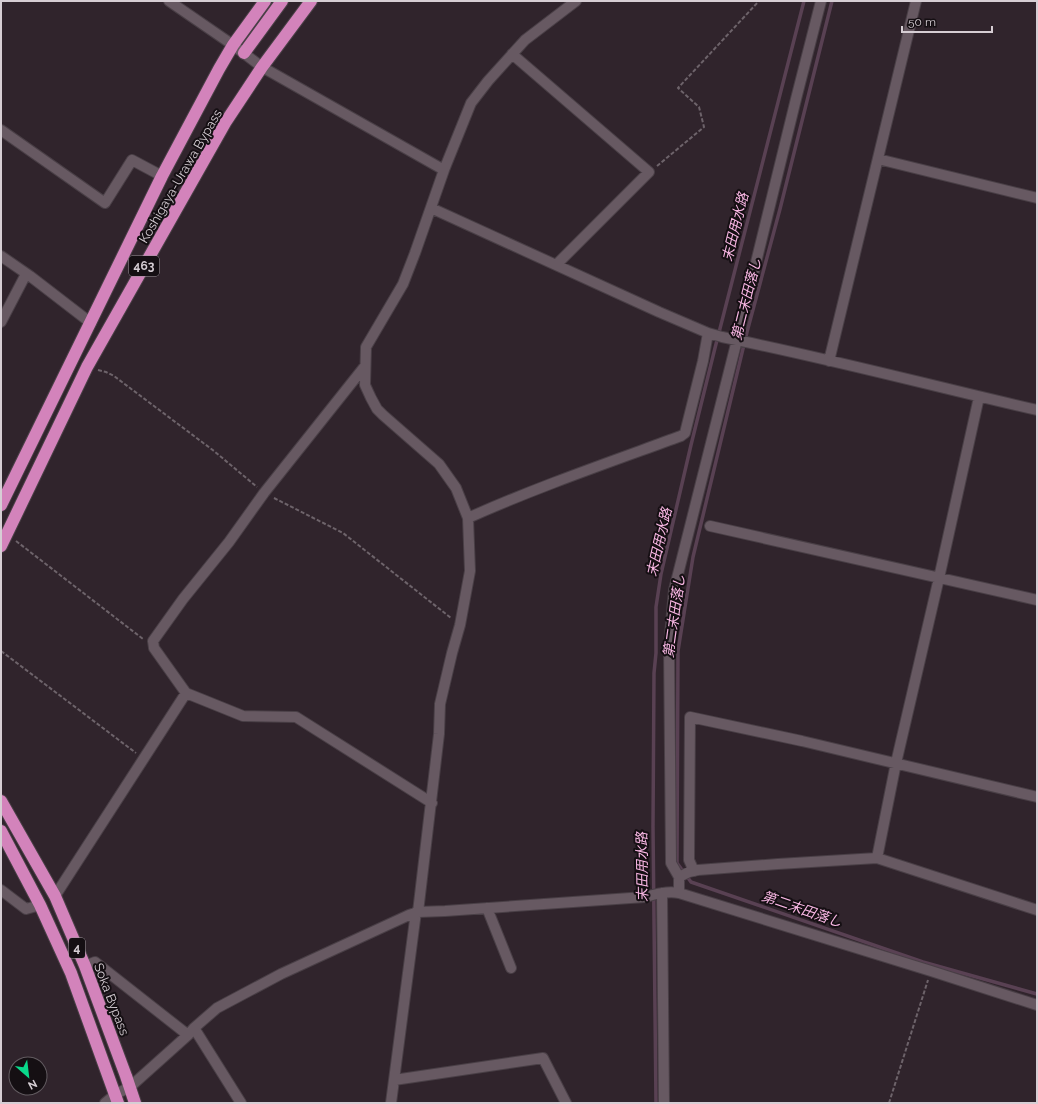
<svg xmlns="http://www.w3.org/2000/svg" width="1038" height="1104" font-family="Raleway,'Noto Sans JP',sans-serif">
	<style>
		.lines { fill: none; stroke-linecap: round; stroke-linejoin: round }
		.stream { stroke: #594153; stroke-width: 3.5 }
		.minor-casing { stroke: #493f46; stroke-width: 12 }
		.highway-casing { stroke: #493f46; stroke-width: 14 }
		.path { stroke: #6d636a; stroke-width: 2; stroke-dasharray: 4 2; stroke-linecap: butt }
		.minor { stroke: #675962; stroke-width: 10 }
		.highway { stroke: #d383bb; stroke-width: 12 }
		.labels { text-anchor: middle; stroke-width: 4; stroke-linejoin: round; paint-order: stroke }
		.shield { fill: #150f13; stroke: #9c959a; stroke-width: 1 }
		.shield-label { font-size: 12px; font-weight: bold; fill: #d6ced4 }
		.street-label { font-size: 13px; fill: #d6ced4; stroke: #150f13 }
		.water-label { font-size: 14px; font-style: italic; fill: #f9b7e4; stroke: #150f13 }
	</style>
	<rect width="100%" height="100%" fill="#30242c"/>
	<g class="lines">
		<path class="stream" d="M 832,1 L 780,209 L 747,332 L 693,557 L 678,651 L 677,863 L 691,882 L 923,962 L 1037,994
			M 656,1103 L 653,827 L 654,673 L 656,653 L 656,607 L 661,574 L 691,445 L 715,348 L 804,1"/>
		<g class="minor-casing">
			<path id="minor" d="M 169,1 L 233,45 L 262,67 L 444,170
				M 512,54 L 649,172 L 556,265
				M 1,130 L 105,203 L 132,160 L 162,176
				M 878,159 L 1037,198
				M 431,208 L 659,312 L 708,333 L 722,337 C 828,358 932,386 1037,410
				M 1,256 L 30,276 L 91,323
				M 1,322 L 26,274
				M 829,361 L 916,1
				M 365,366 L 264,493 L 229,542 L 183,599 L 153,641 L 154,648 L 186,693 L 243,716 L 296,717 L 432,803
				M 468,518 C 537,487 610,462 681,436 L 685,433 L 703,361 L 708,333
				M 710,526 L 1037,600
				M 877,858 L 896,763 L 939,578 L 979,397
				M 694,871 L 689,860 L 690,717 L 802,741 L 1037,797
				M 679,877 L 689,872 L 698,870 L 778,864 L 877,858 L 1037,910
				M 1,890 L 26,909 L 40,905
				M 662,893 L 664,1103
				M 679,893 L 679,877 L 671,863 L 669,647 L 674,590 L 737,340 L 796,99 L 821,1
				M 55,896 L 186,693
				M 487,908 L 511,968
				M 418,912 L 439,734 L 440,704 L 452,653 L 460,625 L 470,571 L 468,518 L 456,488 L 439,464 L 383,415 L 377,409 L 371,398 L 365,385 L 366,347 L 403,284 L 415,253 L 444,170 L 471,103 L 488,81 L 525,40 L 576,1
				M 85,966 L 95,962 L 188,1035
				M 194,1028 L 241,1103
				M 394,1080 L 543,1058 L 566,1103
				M 105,1103 L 116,1094 L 130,1087 L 188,1035 L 194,1028 L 217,1008 L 281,974 L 409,915 L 418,912 L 445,911 L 645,897 C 656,894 667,891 679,893 L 931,971 L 1037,1005
				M 391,1103 L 416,912"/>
		</g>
		<g class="highway-casing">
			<path id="highway" d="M 244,53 L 282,1
				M 1,505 L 162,176 L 219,69 L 233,45 L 265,1
				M 1,546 L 87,367 L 225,123 L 262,67 L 311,1
				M 1,801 L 55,896 L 85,966 L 126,1076 L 135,1103
				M 1,831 L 40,905 L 71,973 L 118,1103"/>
		</g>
		<path class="path" d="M 657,166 L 704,127 L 699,107 L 678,88 L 759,1
			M 98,370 L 106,372 L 114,376 L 214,451 L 257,487
			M 274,498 L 343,533 L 451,618
			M 16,541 L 143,639
			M 1,651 L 136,753
			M 889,1103 L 928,980"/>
		<use href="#minor" class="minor"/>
		<use href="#highway" class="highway"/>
	</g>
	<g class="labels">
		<g class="shield">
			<rect x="129" y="256" width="30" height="20" rx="3"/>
			<rect x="69" y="938" width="16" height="20" rx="3"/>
		</g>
		<g class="shield-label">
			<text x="144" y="270">463</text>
			<text x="77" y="952">4</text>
		</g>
		<g class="street-label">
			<text transform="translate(180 176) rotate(-60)" y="5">Koshigaya-Urawa Bypass</text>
			<text transform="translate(112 999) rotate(69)" y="5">Soka Bypass</text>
		</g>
		<g class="water-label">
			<text transform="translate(735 227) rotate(-76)" y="5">末田用水路</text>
			<text transform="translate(746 299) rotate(-76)" y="5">第二末田落し</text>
			<text transform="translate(659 542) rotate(-77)" y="5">末田用水路</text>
			<text transform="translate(674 616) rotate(-82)" y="5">第二末田落し</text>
			<text transform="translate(642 867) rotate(-91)" y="5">末田用水路</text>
			<text transform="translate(802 909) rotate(19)" y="5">第二末田落し</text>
		</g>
	</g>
	<rect width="1038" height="1104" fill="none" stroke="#d6ced4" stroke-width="4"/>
	<g transform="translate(28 1076) rotate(152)"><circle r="19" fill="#150f13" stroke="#625b60"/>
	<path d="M0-3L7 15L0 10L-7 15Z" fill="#09d98b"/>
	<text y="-6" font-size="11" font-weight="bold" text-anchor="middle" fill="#d6ced4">N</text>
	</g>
	<path d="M902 26v6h90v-6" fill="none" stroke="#d6ced4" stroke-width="2"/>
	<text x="908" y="26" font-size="12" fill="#d6ced4" stroke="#150f13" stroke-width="3" paint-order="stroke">50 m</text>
</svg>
